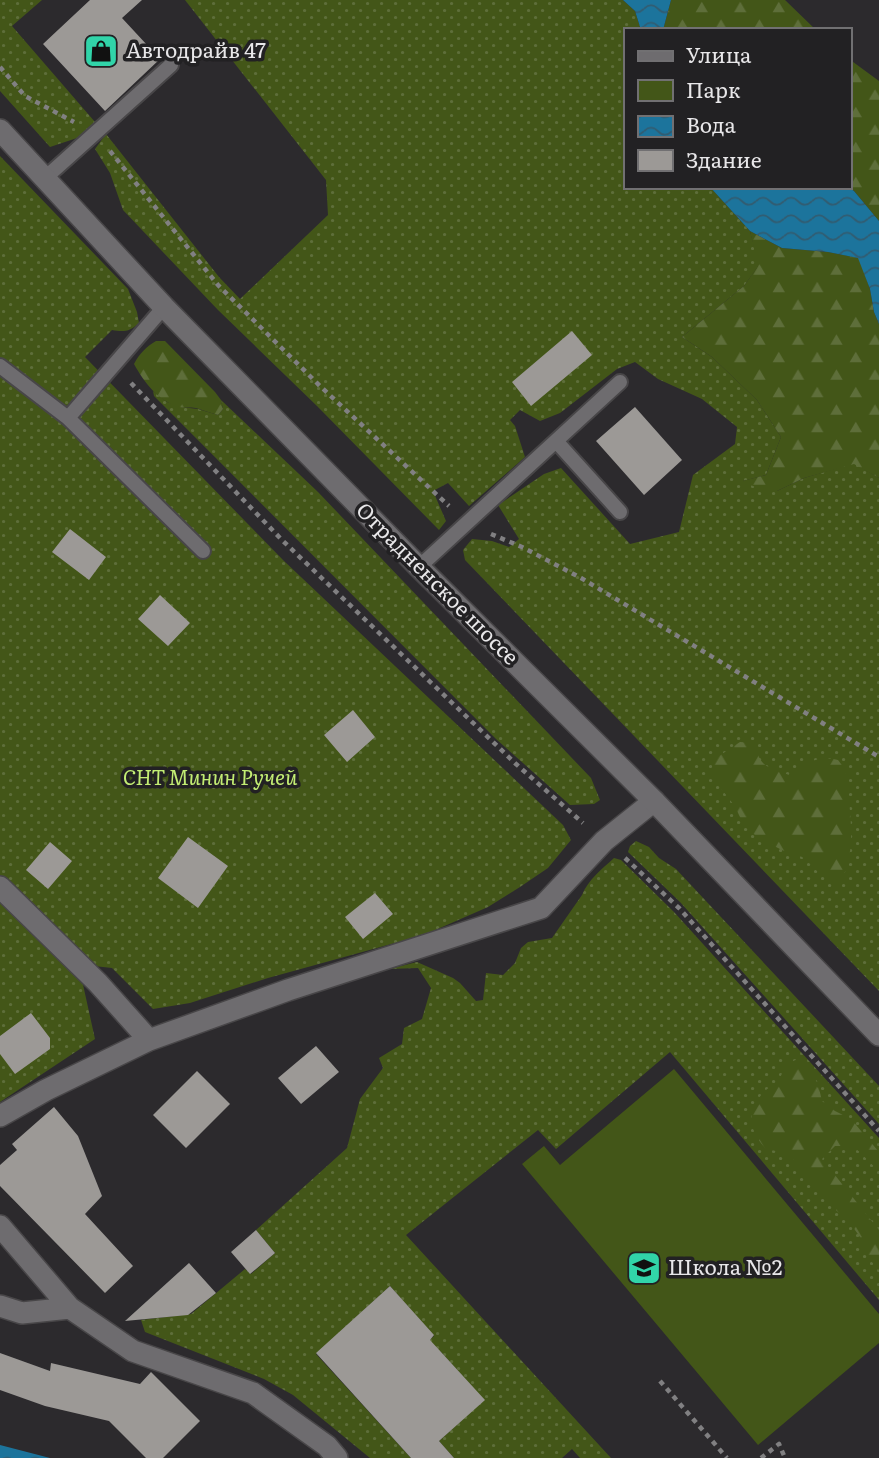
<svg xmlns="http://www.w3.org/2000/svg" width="879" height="1458" font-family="Literata,serif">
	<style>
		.green { fill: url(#green-dots) }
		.forest { fill: url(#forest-firs) }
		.pitch { fill: #435618 }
		.water { fill: url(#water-waves) }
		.building { fill: #9c9996 }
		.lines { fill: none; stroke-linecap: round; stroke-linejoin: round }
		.lane-casing { stroke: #484648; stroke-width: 18 }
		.street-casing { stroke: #484648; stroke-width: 24 }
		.secondary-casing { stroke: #484648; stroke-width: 24 }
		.path { stroke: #818082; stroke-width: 4.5; stroke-dasharray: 5 5; stroke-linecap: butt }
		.lane { stroke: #6e6c6f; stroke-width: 14 }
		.street { stroke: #6e6c6f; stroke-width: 21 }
		.secondary { stroke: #6e6c6f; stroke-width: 21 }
		.labels { text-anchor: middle; stroke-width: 7; stroke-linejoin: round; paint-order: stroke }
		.poi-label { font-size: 21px; fill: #e8e7e9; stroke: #222123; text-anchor: start }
		.street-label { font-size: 21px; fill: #e8e7e9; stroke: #222123 }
		.park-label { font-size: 21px; font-style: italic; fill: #c2ec73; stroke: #222123 }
	</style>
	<defs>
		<pattern id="green-dots" width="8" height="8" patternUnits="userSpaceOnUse" patternTransform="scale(1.75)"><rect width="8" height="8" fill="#435618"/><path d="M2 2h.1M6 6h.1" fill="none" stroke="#5e6e3a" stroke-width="1.8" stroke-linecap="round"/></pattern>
		<pattern id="forest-firs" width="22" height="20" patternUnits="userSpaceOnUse" patternTransform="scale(1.75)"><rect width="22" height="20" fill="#435618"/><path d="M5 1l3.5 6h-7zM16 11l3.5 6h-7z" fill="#5e6e3a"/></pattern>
		<pattern id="water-waves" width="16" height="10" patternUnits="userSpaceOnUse" patternTransform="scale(1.75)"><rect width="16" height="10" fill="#1c749c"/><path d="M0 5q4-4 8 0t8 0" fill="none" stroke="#315c71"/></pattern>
	</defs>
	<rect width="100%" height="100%" fill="#2c2a2d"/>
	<path class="green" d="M 0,0 L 42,0 L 12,26 L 95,122 L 83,136 L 50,147 L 0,91 Z
		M 185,0 L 623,0 L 635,11 L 641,30 L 625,30 L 625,187 L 710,187 L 750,231 L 759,265 L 744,286 L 682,337 L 712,357 L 757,400 L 781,437 L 766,475 L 743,481 L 777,491 L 804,478 L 854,463 L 879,478 L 879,991 L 465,560 L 463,550 L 472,539 L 492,541 L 509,547 L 519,539 L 498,505 L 544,474 L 561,468 L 630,544 L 679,532 L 693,475 L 735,444 L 737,427 L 702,399 L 658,379 L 635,362 L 617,369 L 560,413 L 540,421 L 520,410 L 510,420 L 515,426 L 525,457 L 469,506 L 448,483 L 433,491 L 446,521 L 439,530 L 317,406 L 218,310 L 123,210 L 110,173 L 95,149 L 106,134 L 219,277 L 240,299 L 328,215 L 326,180 Z
		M 0,156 L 128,289 L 137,312 L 139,323 C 130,332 123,332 112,330 L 85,357 L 283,560 L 563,825 L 571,840 L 548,868 L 520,887 L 488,907 L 424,935 L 268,978 L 190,1003 L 153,1009 L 112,968 L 94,966 L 82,980 L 95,1039 L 0,1102 Z
		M 153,391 L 167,402 L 181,407 L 198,409 L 218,415 L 223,409 L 221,400 L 318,492 L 591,778 L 600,800 L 594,804 L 570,805 L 496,739 L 154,396 Z
		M 636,841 L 649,847 L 659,858 L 676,869 L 879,1086 L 879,1124 L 680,902 L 628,852 L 630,846 Z
		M 614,858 L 621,860 L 674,912 L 879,1138 L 879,1300 L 670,1052 L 556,1149 L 538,1130 L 406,1235 L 611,1458 L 580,1458 L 572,1449 L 562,1458 L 454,1458 L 439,1441 L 484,1400 L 440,1351 L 390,1398 L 379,1386 L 434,1336 L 390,1286 L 316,1354 L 411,1458 L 370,1458 L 293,1395 L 264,1379 L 145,1332 L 141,1320 L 191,1314 L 245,1269 L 251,1274 L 275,1253 L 256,1230 L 347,1148 L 360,1099 L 383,1068 L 379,1058 L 402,1044 L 404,1028 L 422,1019 L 431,988 L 418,968 L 389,969 L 417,962 L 453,978 L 460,983 L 476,1001 L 483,1000 L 486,973 L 503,975 L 515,963 L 521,948 L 528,942 L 552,938 L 582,895 C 588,880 602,869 614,858 Z"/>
	<path class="forest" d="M 671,0 L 785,0 L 816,30 L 663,30 Z
		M 849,59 L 879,81 L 879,221 L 854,191 L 848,187 L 849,187 Z
		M 750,231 L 782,248 L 828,252 L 859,258 L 870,289 L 874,312 L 879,324 L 879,478 L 854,464 L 804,478 L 777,491 L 766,492 L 742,481 L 766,475 L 781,437 L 757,400 L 712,357 L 682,337 L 744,286 L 758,266 Z
		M 156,341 L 165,341 L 215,392 L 221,400 L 223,409 L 218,415 C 210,413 203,410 196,408 C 190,407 184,408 179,407 C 158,401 144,382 134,364 C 140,353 146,347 156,341 Z
		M 740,742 C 761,743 753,753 764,764 C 771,770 783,772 791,776 C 808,763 815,755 838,760 L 844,768 L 847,777 C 849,812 858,848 841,881 C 822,882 818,870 805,859 C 794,851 789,854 780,849 C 772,845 757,837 751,832 C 741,824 740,814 733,804 C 726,794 717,784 709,774 L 716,758 Z
		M 798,1059 L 810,1070 L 818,1084 L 822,1101 L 835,1111 L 851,1119 L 879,1152 L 879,1170 C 859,1155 863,1145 835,1146 L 822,1159 L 879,1230 L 879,1270 L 866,1255 L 860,1237 L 850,1223 L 824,1199 L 795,1161 L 782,1152 L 766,1149 C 748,1129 745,1110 766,1090 C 770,1087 776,1084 779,1079 C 782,1075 784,1068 786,1064 Z"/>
	<path class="pitch" d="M 674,1069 L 879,1314 L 879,1343 L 758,1445 L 522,1164 L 544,1146 L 560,1165 Z"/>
	<path class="water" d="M 623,0 L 671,0 L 663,30 L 641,30 L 635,11 Z
		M 710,187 L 848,187 L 854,191 L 879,221 L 879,324 L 874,312 L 870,289 L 858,258 L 828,252 L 782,248 L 750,231 Z
		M 0,1445 L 50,1458 L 0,1458 Z"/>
	<path class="building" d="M 90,0 L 142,0 L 122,18 L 160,59 L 105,111 L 43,44 Z
		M 572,331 L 592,355 L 531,406 L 512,382 Z
		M 635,407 L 682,460 L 644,495 L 596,441 Z
		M 70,529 L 106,557 L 89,580 L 52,552 Z
		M 160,595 L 190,623 L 168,646 L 138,619 Z
		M 353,710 L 375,737 L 347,762 L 324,735 Z
		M 188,837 L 228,866 L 198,908 L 158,878 Z
		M 50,842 L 72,861 L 48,889 L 26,870 Z
		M 375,893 L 393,914 L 363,939 L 345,917 Z
		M 31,1013 L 50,1038 L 50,1049 L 15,1074 L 0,1054 L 0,1036 Z
		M 316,1046 L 339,1072 L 301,1104 L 278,1078 Z
		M 197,1071 L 230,1104 L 186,1148 L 153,1115 Z
		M 54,1107 L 78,1136 L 102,1196 L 85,1214 L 133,1266 L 105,1293 L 0,1186 L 0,1165 L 17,1150 L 12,1144 Z
		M 256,1230 L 275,1253 L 250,1274 L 231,1252 Z
		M 189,1263 L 216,1293 L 188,1315 L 125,1321 Z
		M 390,1286 L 434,1335 L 430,1340 L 485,1400 L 439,1441 L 454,1458 L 411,1458 L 316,1353 Z
		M 0,1353 L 50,1371 L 51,1363 L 140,1384 L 151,1372 L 200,1421 L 163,1458 L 146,1458 L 109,1421 L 45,1406 L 0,1390 Z"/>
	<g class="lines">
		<g class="lane-casing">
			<path id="lane" d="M 44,179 L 171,65
				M 0,366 L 68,418 L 203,551
				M 68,418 L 164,307
				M 556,441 L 620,512
				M 419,567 L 620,382"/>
		</g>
		<g class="street-casing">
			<path id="street" d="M 0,887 L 98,983 L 149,1040
				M 0,1116 L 46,1090 L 149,1040 L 288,990 L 541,908 L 604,841 L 654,801
				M 0,1226 L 70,1308 L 133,1351 L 253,1393 L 327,1446 L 337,1458
				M 0,1306 L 22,1313 L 70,1308"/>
		</g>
		<g class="secondary-casing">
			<path id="secondary" d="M 0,130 L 164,307 L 419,567 L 654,801 L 879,1035"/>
		</g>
		<path class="path" d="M 0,67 L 25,96 L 74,122
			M 110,151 L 218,285 L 320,386 L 449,506
			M 131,383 L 282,540 L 516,764 L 583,823
			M 491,534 L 522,547 L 581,578 L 879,757
			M 625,858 L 679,908 L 879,1131
			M 660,1381 L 727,1458
			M 761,1458 L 779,1444 L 785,1458"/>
		<use href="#lane" class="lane"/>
		<use href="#street" class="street"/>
		<use href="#secondary" class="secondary"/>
	</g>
	<defs>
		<g id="shop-square" transform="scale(1.75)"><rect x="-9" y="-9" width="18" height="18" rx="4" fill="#31d4a9" stroke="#222123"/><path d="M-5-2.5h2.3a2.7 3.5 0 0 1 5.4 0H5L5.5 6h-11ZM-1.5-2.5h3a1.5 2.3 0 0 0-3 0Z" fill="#111"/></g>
		<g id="school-square" transform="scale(1.75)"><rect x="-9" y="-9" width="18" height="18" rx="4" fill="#31d4a9" stroke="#222123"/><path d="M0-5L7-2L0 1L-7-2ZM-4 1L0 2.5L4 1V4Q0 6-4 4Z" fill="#111"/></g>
	</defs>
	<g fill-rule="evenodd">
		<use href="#shop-square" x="101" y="51"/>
		<use href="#school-square" x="644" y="1268"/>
	</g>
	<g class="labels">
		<g class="poi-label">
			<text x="126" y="58">Автодрайв 47</text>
			<text x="668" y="1275">Школа №2</text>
		</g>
		<g class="street-label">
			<text transform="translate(437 584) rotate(45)" y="7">Отрадненское шоссе</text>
		</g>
		<g class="park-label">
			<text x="210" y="785">СНТ Минин Ручей</text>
		</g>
	</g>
	<rect x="624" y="28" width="228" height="161" fill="#222123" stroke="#717072" stroke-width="2"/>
	<rect x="638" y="51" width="35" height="10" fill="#6e6c6f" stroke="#717072" stroke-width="2"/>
	<text x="686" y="63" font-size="21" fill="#e8e7e9">Улица</text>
	<rect x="638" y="80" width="35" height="21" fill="#435618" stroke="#717072" stroke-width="2"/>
	<text x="686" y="98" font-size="21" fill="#e8e7e9">Парк</text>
	<rect x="638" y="116" width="35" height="21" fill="url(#water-waves)" stroke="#717072" stroke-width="2"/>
	<text x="686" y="133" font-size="21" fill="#e8e7e9">Вода</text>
	<rect x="638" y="150" width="35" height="21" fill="#9c9996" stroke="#717072" stroke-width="2"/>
	<text x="686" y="168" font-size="21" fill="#e8e7e9">Здание</text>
</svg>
